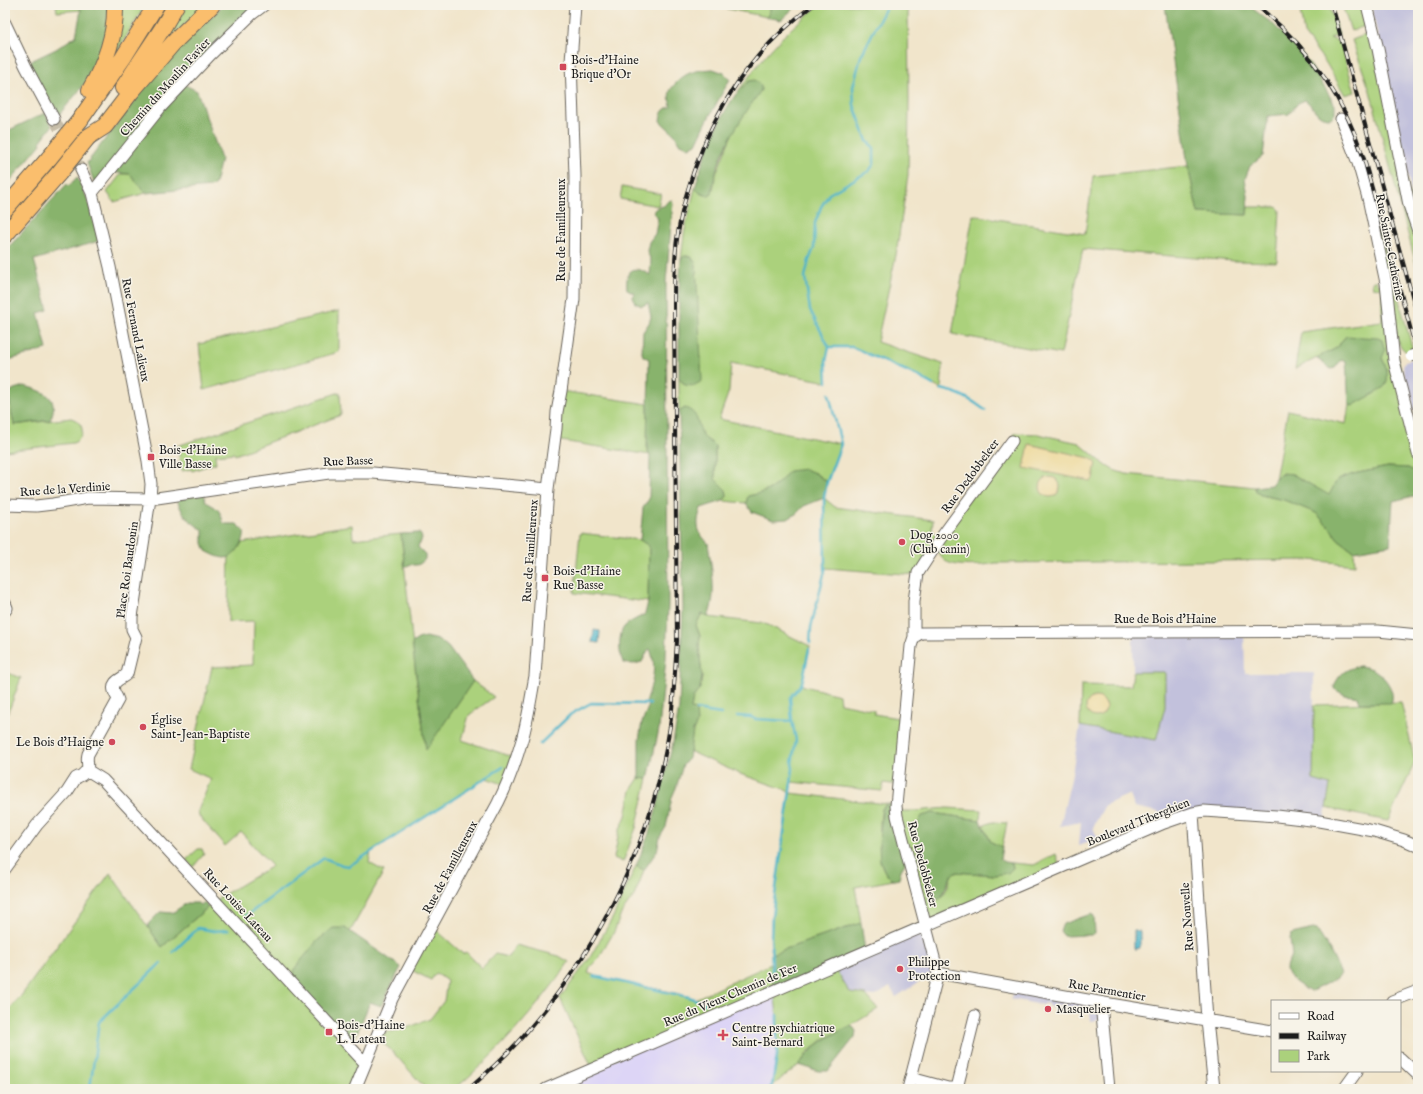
<svg xmlns="http://www.w3.org/2000/svg" width="1423" height="1094" font-family="'IM FELL English',serif">
	<style>
		.built { fill: #ddd5f6 }
		.industrial { fill: #c2c1dc }
		.green { fill: #abd17c; stroke: #64764c }
		.forest { fill: #88b36c; stroke: #526844 }
		.sand { fill: #eeda9e; stroke: #857b5d }
		.water { fill: #4ab3c9; stroke: #336872 }
		.lines { fill: none; stroke-linecap: round; stroke-linejoin: round }
		.stream { stroke: #4ab3c9; stroke-width: 2.5 }
		.minor-tunnel { stroke: #c6bda8; stroke-width: 11; stroke-dasharray: 11 5.5; stroke-linecap: butt }
		.minor-casing { stroke: #676259; stroke-width: 13 }
		.highway-casing { stroke: #676259; stroke-width: 18 }
		.minor { stroke: #fff; stroke-width: 11 }
		.highway { stroke: #fabe6d; stroke-width: 16 }
		.rail-casing { stroke: #1c1c1c; stroke-width: 4 }
		.rail { stroke: #f7f3e8; stroke-width: 2.5; stroke-dasharray: 8; stroke-linecap: butt }
		.minor-bridge-casing { stroke: #676259; stroke-width: 13; stroke-linecap: butt }
		.highway-bridge-casing { stroke: #676259; stroke-width: 18; stroke-linecap: butt }
		.minor-bridge { stroke: #fff; stroke-width: 11 }
		.highway-bridge { stroke: #fabe6d; stroke-width: 16 }
		.poi-dot { fill: #d1495b; stroke: #f7f3e8; stroke-width: 1.5 }
		.labels { text-anchor: middle; stroke-width: 3; stroke-linejoin: round; paint-order: stroke }
		.poi-label { font-size: 12px; fill: #1c1c1c; stroke: #f7f3e8; text-anchor: start }
		.street-label { font-size: 12px; fill: #1c1c1c; stroke: #f7f3e8 }
	</style>
	<rect width="100%" height="100%" fill="#f7f3e8"/>
	<filter id="ink" filterUnits="userSpaceOnUse"><feTurbulence type="fractalNoise" baseFrequency=".025" numOctaves="2"/><feDisplacementMap in="SourceGraphic" scale="8" xChannelSelector="R" yChannelSelector="G"/><feConvolveMatrix kernelMatrix="1 2 1 2 8 2 1 2 1" color-interpolation-filters="sRGB"/></filter>
	<filter id="wash" filterUnits="userSpaceOnUse"><feTurbulence type="fractalNoise" baseFrequency=".012" numOctaves="4" result="noise"/><feDisplacementMap in="SourceGraphic" scale="16" xChannelSelector="R" yChannelSelector="G"/><feGaussianBlur stdDeviation="0.9" result="paint"/><feColorMatrix in="noise" values="0 0 0 0 0 0 0 0 0 0 0 0 0 0 0 0 0 1.4 0 .05"/><feComposite in="paint" operator="in"/></filter>
	<g filter="url(#wash)">
		<rect width="100%" height="100%" fill="#f1e5cb"/>
		<path class="built" d="M 774,991 L 777,1015 L 777,1056 L 772,1086 L 769,1089 L 546,1089 Z"/>
		<path class="industrial" d="M 1371,5 L 1418,5 L 1418,224 Z
			M 1418,358 L 1418,425 L 1403,368 L 1405,361 Z
			M 1133,632 L 1244,632 L 1245,673 L 1314,673 L 1313,779 L 1330,784 L 1324,822 L 1217,811 L 1164,823 L 1159,812 L 1134,807 L 1130,794 L 1105,805 L 1093,827 L 1097,838 L 1079,845 L 1081,822 L 1060,826 L 1071,779 L 1080,726 L 1156,740 L 1165,673 L 1133,672 Z
			M 925,926 L 937,970 L 896,997 L 890,987 L 876,996 L 850,994 L 833,965 Z
			M 1014,987 L 1100,1003 L 1103,1019 L 1091,1021 L 1090,1012 L 1057,1006 L 1055,1007 L 1048,1006 L 1048,1004 L 1044,1003 L 1043,1005 L 1011,999 Z"/>
		<path class="green" d="M 56,5 L 79,5 L 81,10 L 57,12 Z
			M 119,5 L 145,5 L 121,45 L 102,81 Z
			M 188,5 L 205,5 L 162,46 Z
			M 709,5 L 772,5 L 767,17 Z
			M 820,5 L 908,5 L 909,101 L 908,175 L 896,255 L 877,342 L 943,364 L 941,389 L 933,385 L 918,376 L 852,347 L 829,347 L 826,361 L 827,382 L 731,363 L 729,391 L 719,419 L 841,444 L 827,482 L 815,473 L 790,471 C 776,487 769,492 748,496 L 746,503 L 723,501 L 727,496 L 726,490 L 715,479 L 715,446 L 703,437 L 685,408 L 679,412 L 679,378 L 685,385 L 684,256 L 681,260 L 684,234 L 695,188 L 700,193 L 708,196 L 712,194 L 716,174 L 732,134 L 743,116 L 749,81 L 735,96 C 760,60 784,31 820,5 Z
			M 1299,5 L 1329,5 L 1339,35 L 1330,38 L 1340,42 L 1355,92 L 1345,95 L 1326,63 L 1304,34 Z
			M 1342,5 L 1364,5 L 1368,25 L 1351,31 Z
			M 1365,35 L 1372,38 L 1418,231 L 1418,272 L 1370,91 L 1352,40 Z
			M 1188,166 L 1198,213 L 1247,215 L 1248,207 L 1277,207 L 1280,210 L 1277,261 L 1276,262 L 1234,261 L 1083,249 L 1061,354 L 952,334 L 973,215 L 1085,234 L 1093,176 Z
			M 121,174 L 130,174 L 146,193 L 114,202 L 107,192 Z
			M 622,187 L 661,194 L 658,206 L 620,199 Z
			M 1374,211 L 1413,350 L 1409,353 C 1398,349 1395,334 1391,324 L 1418,454 L 1418,473 L 1408,468 L 1388,467 L 1353,474 L 1333,489 L 1329,496 L 1292,474 L 1282,473 L 1275,479 L 1288,410 L 1346,424 L 1349,404 L 1352,406 L 1384,386 L 1385,365 L 1382,358 L 1346,336 L 1335,349 L 1295,369 L 1301,332 L 1382,321 L 1382,287 L 1373,288 L 1372,282 L 1376,280 L 1378,284 L 1382,284 Z
			M 339,311 L 339,352 L 204,390 L 199,344 Z
			M 5,380 L 14,425 L 71,418 C 85,422 86,438 73,443 L 5,451 Z
			M 561,391 L 648,404 L 647,451 L 650,455 L 555,440 Z
			M 340,392 L 341,415 L 235,455 L 234,453 L 215,455 L 216,463 L 192,471 L 191,469 L 182,471 L 177,446 Z
			M 1015,433 L 1038,434 L 1079,443 L 1104,464 L 1113,470 L 1126,474 L 1255,487 L 1256,492 L 1261,495 L 1284,500 L 1316,513 L 1330,528 L 1338,539 L 1354,551 L 1355,565 L 1311,560 L 995,563 C 984,566 953,568 944,560 C 940,557 938,550 935,546 L 917,575 L 825,568 L 824,498 L 835,507 L 933,520 L 932,530 L 936,534 L 943,534 L 1012,441 Z
			M 352,525 L 353,539 L 401,534 L 416,676 L 426,749 L 473,681 L 494,697 L 469,715 L 462,740 L 516,758 L 506,785 L 486,778 L 371,851 L 369,863 L 384,871 L 350,932 L 345,928 L 295,968 L 365,1063 L 355,1089 L 5,1089 L 5,1014 L 21,996 L 110,873 L 162,947 L 220,897 L 272,866 L 241,832 L 225,846 L 199,816 L 198,811 L 211,779 L 189,769 L 212,667 L 253,665 L 254,621 L 228,622 L 229,545 Z
			M 580,533 L 640,540 L 649,546 L 648,602 L 574,593 Z
			M 702,613 L 708,617 L 762,623 L 768,625 L 810,646 L 801,685 L 839,695 L 840,703 L 874,710 L 874,714 L 904,719 L 898,785 L 884,783 L 882,791 L 791,782 L 790,793 L 887,804 C 885,805 883,807 882,809 C 879,817 879,857 882,866 C 884,872 889,877 894,880 L 855,887 L 861,923 L 771,954 L 772,916 L 790,793 L 784,789 L 740,774 L 689,751 L 693,731 L 697,722 L 691,709 L 693,698 L 700,688 L 702,677 L 699,646 L 700,636 L 696,625 Z
			M 5,672 L 21,678 L 5,721 Z
			M 1133,672 L 1165,672 L 1165,707 L 1156,740 L 1080,726 L 1081,685 L 1131,686 Z
			M 1401,702 L 1415,762 L 1388,821 L 1326,808 L 1330,785 L 1313,780 L 1314,705 Z
			M 639,778 L 648,779 L 636,828 L 623,862 L 614,858 L 619,831 L 626,816 L 631,790 Z
			M 947,808 L 981,810 L 980,820 L 932,813 L 916,833 L 927,889 L 936,900 C 946,897 949,882 952,874 L 955,872 L 995,875 L 1013,868 L 1012,863 L 1034,865 L 1056,854 L 1060,868 L 925,926 L 897,811 L 915,811 Z
			M 993,822 L 1007,823 L 1002,847 L 991,842 L 983,825 Z
			M 198,849 L 202,849 L 204,854 L 193,867 L 186,860 Z
			M 636,866 L 644,870 L 639,884 L 634,896 L 622,912 L 614,932 L 598,959 L 590,967 L 588,973 L 601,978 L 672,992 L 695,999 L 771,964 L 774,990 L 833,965 L 850,993 L 866,995 L 878,1009 L 850,1026 L 824,1039 L 808,1052 L 799,1065 L 772,1086 L 777,1056 L 777,1015 L 774,991 L 592,1068 L 560,998 L 589,959 L 613,917 Z
			M 432,926 L 463,954 L 466,952 L 482,968 L 495,954 L 508,957 L 516,945 L 559,956 L 569,962 C 537,1009 498,1052 455,1089 L 426,1089 L 390,1049 L 376,1038 L 377,1034 L 404,1029 L 430,1019 L 444,1001 L 447,981 L 436,973 L 431,980 L 409,969 Z"/>
		<path class="forest" d="M 79,5 L 110,5 L 111,21 L 94,73 L 58,116 L 26,67 L 33,60 L 56,49 L 76,36 L 81,10 Z
			M 223,5 L 264,5 L 183,84 L 197,91 L 221,159 L 215,184 L 211,187 L 146,193 L 130,174 L 109,172 L 96,187 L 87,163 L 137,97 L 180,47 Z
			M 772,5 L 797,5 L 781,20 L 767,17 Z
			M 1165,5 L 1248,5 L 1274,25 L 1292,43 L 1307,60 L 1326,90 L 1335,105 L 1335,114 L 1331,118 C 1316,119 1316,108 1305,100 L 1298,103 L 1289,114 L 1268,116 L 1263,156 L 1250,166 L 1245,179 L 1248,195 L 1247,215 L 1198,213 L 1188,166 Z
			M 713,69 L 724,73 L 730,79 L 709,117 L 696,144 L 689,148 L 679,143 L 675,135 L 660,121 C 661,113 663,108 671,107 C 668,93 668,91 678,81 C 688,71 699,70 713,69 Z
			M 755,80 L 761,86 L 761,90 C 740,121 715,155 712,194 L 709,196 L 700,193 L 695,188 C 703,158 716,123 734,97 C 738,91 744,86 749,81 Z
			M 45,113 L 52,126 L 40,142 L 41,144 L 5,187 L 5,132 Z
			M 77,177 L 88,200 L 99,241 L 34,260 L 48,310 L 38,313 L 47,349 L 5,361 L 5,251 L 67,184 L 69,186 Z
			M 672,200 L 673,203 L 666,282 L 668,605 L 666,659 L 659,729 L 648,779 L 639,778 L 639,740 L 642,722 L 649,705 L 646,704 C 651,684 658,669 650,649 L 648,650 L 642,662 L 634,664 L 624,663 C 618,657 618,632 625,626 C 630,621 639,618 645,614 L 648,602 L 649,546 L 640,540 L 643,508 L 649,499 L 650,455 L 647,451 C 647,420 649,390 649,359 L 643,356 L 642,353 L 643,332 L 649,323 L 651,317 L 648,303 L 642,306 L 635,303 L 633,297 L 634,292 L 630,292 L 627,289 C 625,269 634,264 650,275 L 651,261 L 647,251 L 649,242 L 655,234 L 658,218 L 653,213 C 655,207 658,207 664,206 L 668,201 Z
			M 684,256 L 691,256 L 696,264 L 702,381 L 693,386 L 685,385 L 679,378 L 679,291 L 681,260 Z
			M 1346,336 L 1378,338 L 1382,340 L 1385,351 L 1382,358 C 1386,366 1390,377 1385,386 C 1382,390 1359,402 1352,406 L 1349,404 L 1346,362 L 1341,360 L 1335,368 L 1331,369 L 1316,358 L 1335,349 Z
			M 24,386 C 44,391 61,397 50,420 L 14,425 L 8,393 L 14,389 Z
			M 685,408 C 700,413 697,425 703,436 C 706,440 712,442 715,446 L 715,479 L 726,490 L 727,496 L 723,501 L 701,508 C 696,524 696,531 708,543 C 711,567 718,593 708,617 L 702,613 L 696,625 L 700,636 L 699,646 L 702,677 L 700,688 L 693,698 L 691,709 L 696,710 L 697,723 L 693,731 L 689,758 L 683,765 L 676,788 L 672,797 L 666,827 L 660,837 L 657,851 L 644,870 L 636,866 L 648,836 L 656,811 L 673,743 L 679,708 L 683,607 L 679,412 Z
			M 1388,467 L 1408,468 L 1418,473 L 1418,495 L 1393,501 L 1390,545 L 1354,551 L 1338,539 L 1330,528 L 1316,513 L 1284,500 L 1261,495 L 1256,492 L 1255,487 L 1271,485 C 1278,475 1280,472 1292,474 L 1329,495 L 1337,480 L 1353,474 Z
			M 805,469 L 815,473 L 827,482 L 824,498 L 804,506 L 797,513 L 788,519 L 773,520 L 752,512 L 746,503 L 748,496 C 769,492 776,487 789,471 Z
			M 204,493 L 206,502 C 217,508 220,509 223,522 L 225,524 L 237,524 L 244,531 C 245,538 243,541 240,546 C 230,563 221,559 206,551 L 203,543 L 203,530 C 189,521 183,516 177,500 Z
			M 419,533 L 421,535 L 422,539 L 418,547 L 425,554 L 425,559 C 422,563 417,567 411,564 L 405,567 L 401,534 Z
			M 425,637 L 439,640 L 448,647 L 473,681 L 426,750 L 412,643 L 418,639 Z
			M 1359,666 C 1365,667 1373,668 1377,672 C 1386,678 1396,692 1391,703 L 1360,703 L 1358,697 L 1345,695 L 1336,690 L 1334,686 C 1340,673 1346,669 1359,666 Z
			M 887,804 L 891,804 L 908,859 L 901,870 L 899,879 L 894,880 L 886,874 L 880,861 L 879,845 L 882,809 Z
			M 932,813 L 980,820 L 991,842 L 1002,847 L 1000,859 L 1004,862 L 1012,863 L 1013,868 L 1008,873 L 995,875 L 955,872 C 949,876 945,891 940,899 L 932,899 C 925,891 917,846 916,833 C 916,826 919,821 922,816 Z
			M 187,903 L 198,903 L 200,905 L 203,903 L 205,903 L 207,906 L 207,908 L 162,947 L 148,927 L 149,923 L 160,912 L 172,913 Z
			M 1091,914 L 1094,916 L 1095,933 L 1091,935 L 1064,936 L 1060,931 L 1063,924 Z
			M 861,923 L 865,951 L 774,991 L 771,954 Z
			M 333,928 L 345,928 L 401,967 L 381,1006 L 370,1002 L 355,1038 L 350,1041 L 293,978 L 295,968 L 317,941 Z
			M 1313,929 L 1317,930 L 1330,951 L 1341,974 L 1337,978 L 1310,992 C 1296,982 1276,974 1292,956 L 1290,939 L 1292,934 Z
			M 850,1026 L 853,1027 L 856,1031 L 855,1037 L 828,1071 L 818,1071 L 799,1065 C 815,1043 826,1038 850,1026 Z"/>
		<path class="sand" d="M 1029,444 L 1090,458 L 1096,462 L 1093,479 L 1091,481 L 1024,468 Z
			M1040 487a10 10 0 1 1 20 0a10 10 0 1 1-20 0Z
			M1086 707a10 10 0 1 1 20 0a10 10 0 1 1-20 0Z"/>
		<path class="water" d="M 594,630 L 600,631 L 599,643 L 592,642 Z
			M 1134,931 L 1140,931 L 1140,948 L 1134,949 Z"/>
		<g class="lines">
			<path class="stream" d="M 829,347 L 852,347 L 918,376 L 933,385
				M 827,382 L 826,361 L 829,347 L 810,310 L 805,277 L 809,260 L 814,248 L 815,223 L 821,207 L 829,194 L 869,171 L 874,164 L 874,148 L 867,141 L 854,105 L 853,87 L 861,56 L 887,5
				M 941,389 C 958,392 971,399 985,410
				M 810,643 L 811,627 L 825,570 L 824,498 L 827,482 L 841,444 L 829,394
				M 696,710 L 721,714
				M 737,716 L 751,717 L 755,719 L 792,721
				M 540,744 L 571,714 L 591,703 L 650,704
				M 246,916 L 324,858 L 342,865 L 349,866 L 503,767
				M 173,952 L 198,928 L 214,931 L 228,930
				M 772,971 L 771,936 L 772,916 L 793,769 L 792,763 L 796,740 L 792,721 L 790,698 L 801,685 L 803,679 L 809,649
				M 594,976 L 689,997 L 706,1004
				M 90,1089 L 99,1022 L 161,963
				M 769,1089 L 772,1086 L 777,1056 L 777,1015"/>
		</g>
	</g>
	<g filter="url(#ink)">
		<g class="lines">
			<path class="minor-tunnel" d="M 54,119 L 81,170"/>
			<g class="minor-casing">
				<path id="minor" d="M 1367,5 L 1378,49 L 1409,205 L 1418,231
					M 5,23 L 26,67 L 54,119
					M 1341,119 L 1358,163 L 1368,198 L 1386,283 L 1394,361 L 1418,454
					M 81,170 L 92,193 L 110,267 L 148,461 L 151,484 L 150,499 L 132,617 L 132,629 L 136,637 L 135,641 L 127,674 C 122,679 111,681 114,691 C 115,695 117,696 118,700 L 88,754 C 86,760 89,765 87,770
					M 92,193 L 160,108 L 211,54 L 252,14 L 264,5
					M 5,505 L 36,506 L 53,504 L 88,498 L 150,499 L 329,473 L 373,473 L 548,489
					M 5,603 L 7,608 L 5,611
					M 914,637 L 921,633 L 1378,631 L 1418,635
					M 87,770 L 103,780 L 365,1063
					M 1193,813 L 1207,1020 L 1214,1089
					M 5,869 L 37,825 L 67,792 L 76,778 L 82,775 L 87,770
					M 938,973 L 1104,1003 L 1272,1031
					M 1392,1001 L 1418,991
					M 1101,1003 L 1109,1089
					M 1400,1058 L 1418,1075
					M 911,1078 L 948,1088 L 957,1088 L 962,1089
					M 957,1088 L 975,1016
					M 355,1089 L 392,999 L 498,803 C 508,783 516,761 522,740 C 528,719 531,697 535,676 L 548,489 L 556,429 L 557,412 L 561,391 L 574,299 L 575,176 L 571,62 L 575,5
					M 546,1089 L 1164,823 L 1193,813 L 1204,811 L 1277,816 L 1319,821 L 1374,831 L 1404,840 L 1418,846
					M 908,1089 L 938,973 L 897,816 L 896,806 L 911,646 L 914,637 L 914,601 L 918,573 L 940,539 L 1012,441
					M 1344,1089 L 1357,1071"/>
			</g>
			<g class="highway-casing">
				<path id="highway" d="M 123,88 L 162,29 L 176,5
					M 90,90 C 105,64 116,35 115,5
					M 80,120 L 123,58 L 156,5
					M 88,137 L 105,126 L 131,92 L 174,42 L 212,5
					M 5,209 L 50,157
					M 5,235 L 59,173"/>
			</g>
			<use href="#minor" class="minor"/>
			<use href="#highway" class="highway"/>
			<g class="rail-casing">
				<path id="rail" d="M 1256,5 C 1308,46 1344,97 1364,159 L 1418,356
					M 1332,5 L 1418,317
					M 469,1089 C 490,1070 511,1051 529,1029 C 603,943 653,838 670,726 C 674,698 675,670 677,641 L 674,306 C 674,283 674,261 677,239 C 685,182 713,111 750,66 C 768,43 789,23 813,5"/>
			</g>
			<use href="#rail" class="rail"/>
			<g class="minor-bridge-casing">
				<path id="minor-bridge" d="M 1411,356 L 1418,354"/>
			</g>
			<g class="highway-bridge-casing">
				<path id="highway-bridge" d="M 50,157 L 80,120
					M 59,173 L 88,137"/>
			</g>
			<use href="#minor-bridge" class="minor-bridge"/>
			<use href="#highway-bridge" class="highway-bridge"/>
		</g>
	</g>
	<g class="poi-dot">
		<rect x="559" y="63" width="8" height="8" rx="2"/>
		<rect x="147" y="453" width="8" height="8" rx="2"/>
		<circle cx="902" cy="542" r="4"/>
		<rect x="541" y="574" width="8" height="8" rx="2"/>
		<circle cx="143" cy="727" r="4"/>
		<circle cx="112" cy="742" r="4"/>
		<circle cx="900" cy="969" r="4"/>
		<circle cx="1048" cy="1009" r="4"/>
		<rect x="325" y="1028" width="8" height="8" rx="2"/>
		<path d="M721 1029h4v4h4v4h-4v4h-4v-4h-4v-4h4z"/>
	</g>
	<g class="labels">
		<g class="poi-label">
			<text x="571" y="64">Bois-d'Haine<tspan x="571" dy="14">Brique d'Or</tspan></text>
			<text x="159" y="454">Bois-d'Haine<tspan x="159" dy="14">Ville Basse</tspan></text>
			<text x="910" y="539">Dog 2000<tspan x="910" dy="14">(Club canin)</tspan></text>
			<text x="553" y="575">Bois-d'Haine<tspan x="553" dy="14">Rue Basse</tspan></text>
			<text x="151" y="724">Église<tspan x="151" dy="14">Saint-Jean-Baptiste</tspan></text>
			<text x="104" y="746" text-anchor="end">Le Bois d'Haigne</text>
			<text x="908" y="966">Philippe<tspan x="908" dy="14">Protection</tspan></text>
			<text x="1056" y="1013">Masquelier</text>
			<text x="337" y="1029">Bois-d'Haine<tspan x="337" dy="14">L. Lateau</tspan></text>
			<text x="732" y="1032">Centre psychiatrique<tspan x="732" dy="14">Saint-Bernard</tspan></text>
		</g>
		<g class="street-label">
			<text transform="translate(165 87) rotate(-48)" y="4">Chemin du Moulin Favier</text>
			<text transform="translate(561 230) rotate(-90)" y="4">Rue de Familleureux</text>
			<text transform="translate(1390 247) rotate(79)" y="4">Rue Sainte-Catherine</text>
			<text transform="translate(136 330) rotate(79)" y="4">Rue Fernand Lalieux</text>
			<text transform="translate(348 461) rotate(-2)" y="4">Rue Basse</text>
			<text transform="translate(970 476) rotate(-54)" y="4">Rue Dedobbeleer</text>
			<text transform="translate(65 489) rotate(-4)" y="4">Rue de la Verdinie</text>
			<text transform="translate(530 551) rotate(-86)" y="4">Rue de Familleureux</text>
			<text transform="translate(127 570) rotate(-82)" y="4">Place Roi Baudouin</text>
			<text x="1165" y="623">Rue de Bois d'Haine</text>
			<text transform="translate(1138 822) rotate(-22)" y="4">Boulevard Tiberghien</text>
			<text transform="translate(923 864) rotate(75)" y="4">Rue Dedobbeleer</text>
			<text transform="translate(450 867) rotate(-62)" y="4">Rue de Familleureux</text>
			<text transform="translate(238 905) rotate(47)" y="4">Rue Louise Lateau</text>
			<text transform="translate(1187 917) rotate(-94)" y="4">Rue Nouvelle</text>
			<text transform="translate(1107 990) rotate(10)" y="4">Rue Parmentier</text>
			<text transform="translate(730 995) rotate(-23)" y="4">Rue du Vieux Chemin de Fer</text>
		</g>
	</g>
	<rect width="1423" height="1094" fill="none" stroke="#f7f3e8" stroke-width="20"/>
	<rect x="1271" y="1000" width="130" height="72" fill="#f7f3e8" stroke="#9f9d96"/>
	<rect x="1279" y="1013" width="20" height="6" fill="#ffffff" stroke="#9f9d96"/>
	<text x="1307" y="1020" font-size="12" fill="#1c1c1c">Road</text>
	<rect x="1279" y="1033" width="20" height="6" fill="#1c1c1c" stroke="#9f9d96"/>
	<text x="1307" y="1040" font-size="12" fill="#1c1c1c">Railway</text>
	<rect x="1279" y="1050" width="20" height="12" fill="#abd17c" stroke="#9f9d96"/>
	<text x="1307" y="1060" font-size="12" fill="#1c1c1c">Park</text>
</svg>
